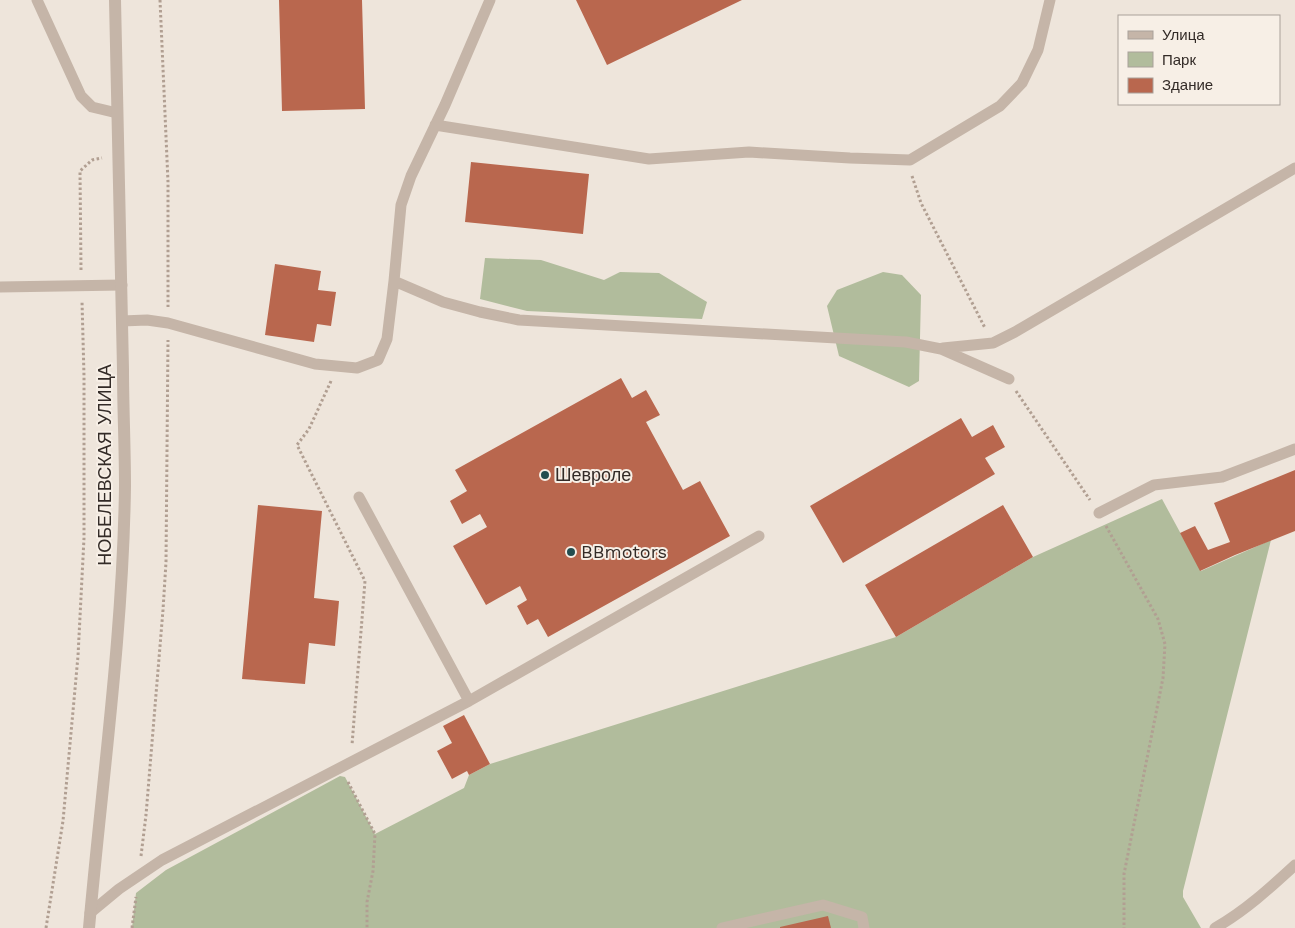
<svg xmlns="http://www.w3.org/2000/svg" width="1295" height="928" font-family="'Work Sans',sans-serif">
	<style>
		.green { fill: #b1bc9c }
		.building { fill: #b9674e }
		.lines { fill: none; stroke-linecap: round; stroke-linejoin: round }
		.path { stroke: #b19f92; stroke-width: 3; stroke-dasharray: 2.5 2.5; stroke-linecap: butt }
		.lane { stroke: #c5b5a8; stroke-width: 11 }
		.street { stroke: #c5b5a8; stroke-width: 12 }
		.poi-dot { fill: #224d4f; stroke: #f7efe6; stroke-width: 2 }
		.labels { text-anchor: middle; stroke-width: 4; stroke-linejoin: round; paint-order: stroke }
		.street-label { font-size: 18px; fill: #332b27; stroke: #f7efe6 }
		.poi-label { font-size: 18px; fill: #332b27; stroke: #f7efe6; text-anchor: start }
	</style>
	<rect width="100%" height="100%" fill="#eee5db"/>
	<path class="green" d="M 485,258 L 541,260 L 604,280 L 620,272 L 659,273 L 707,302 L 702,319 L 527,311 L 480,299 Z
		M 883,272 L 902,275 L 921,295 L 919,381 L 909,387 L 839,356 L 827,306 L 837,290 Z
		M 1162,499 L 1201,571 L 1271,540 L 1183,891 L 1183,897 L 1201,928 L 132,928 L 136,893 L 166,870 L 340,776 L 345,777 L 375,834 L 464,788 L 469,775 L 490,764 L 896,637 L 1033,557 Z"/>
	<path class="building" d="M 279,0 L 362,0 L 365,109 L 282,111 Z
		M 576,0 L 742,0 L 607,65 Z
		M 471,162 L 589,174 L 583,234 L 465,222 Z
		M 275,264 L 321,271 L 318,290 L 336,292 L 331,326 L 317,324 L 314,342 L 265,335 Z
		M 621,378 L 632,398 L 646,390 L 660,415 L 646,422 L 683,490 L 700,481 L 730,536 L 548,637 L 538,619 L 527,625 L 517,606 L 527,600 L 520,586 L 486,605 L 453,546 L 487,527 L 480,514 L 462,524 L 450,501 L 467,491 L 455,470 Z
		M 961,418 L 972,437 L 993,425 L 1005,447 L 985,458 L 995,474 L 843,563 L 810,506 Z
		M 1295,470 L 1295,531 L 1235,555 L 1200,571 L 1180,533 L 1195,526 L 1208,550 L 1230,542 L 1214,503 Z
		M 258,505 L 322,511 L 314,598 L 339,601 L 335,646 L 309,643 L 305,684 L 242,679 Z
		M 1003,505 L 1033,557 L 896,637 L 865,585 Z
		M 464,715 L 490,764 L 469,775 L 467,771 L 452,779 L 437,751 L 452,743 L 443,726 Z
		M 828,916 L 831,928 L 780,928 L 780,927 Z"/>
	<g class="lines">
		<path class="path" d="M 160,0 L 168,182 L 168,307
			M 912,176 L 921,203 L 985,328
			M 81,270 L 80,171 L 92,160 L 102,158
			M 331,381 L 309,429 L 297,445 L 365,581 L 352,745
			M 1016,391 L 1090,500
			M 1106,526 L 1158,619 L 1165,644 L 1163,678 L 1124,874 L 1124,928
			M 348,782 L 375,834 L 373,871 L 367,902 L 367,928
			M 141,856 L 146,815 L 163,610 L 166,562 L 168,340
			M 46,928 L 63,821 L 78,656 L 84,538 L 84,376 L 82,301
			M 132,928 L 136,897"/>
		<path class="lane" d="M 37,0 L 81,96 L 92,107 L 117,113
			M 435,125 L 649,159 L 749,152 L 850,158 L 910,160 L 1000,106 L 1022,83 L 1038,50 L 1050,0
			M 394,281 L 443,302 L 480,312 L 519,320 L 906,342 L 941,349 L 1009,379
			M 0,287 L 122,285
			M 122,321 L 147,320 L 168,323 L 315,364 L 357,368 L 378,360 L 387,339 L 394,281 L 401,205 L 411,176 L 445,105 L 490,0
			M 943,348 L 993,343 L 1015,332 L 1295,168
			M 359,497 L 469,701
			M 1099,513 L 1154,485 L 1222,477 L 1295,449
			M 90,913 L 119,889 L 162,860 L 469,701 L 759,536
			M 722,928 L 823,905 L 862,917 L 864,928
			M 1215,928 C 1245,911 1270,888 1295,865"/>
		<path class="street" d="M 89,928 C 102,781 123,634 125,486 C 125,447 123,408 123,369 C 121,246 117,123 115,0"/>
	</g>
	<g class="poi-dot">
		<circle cx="545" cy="475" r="5"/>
		<circle cx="571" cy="552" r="5"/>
	</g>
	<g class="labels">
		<g class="street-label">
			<text transform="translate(105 465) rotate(-90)" y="6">НОБЕЛЕВСКАЯ УЛИЦА</text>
		</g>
		<g class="poi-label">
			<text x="555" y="481">Шевроле</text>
			<text x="581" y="558">BBmotors</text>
		</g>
	</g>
	<rect x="1118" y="15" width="162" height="90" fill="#f7efe6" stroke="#a9a19a"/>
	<rect x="1128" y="31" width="25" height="8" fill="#c5b5a8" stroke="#a9a19a"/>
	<text x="1162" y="40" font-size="15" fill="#332b27">Улица</text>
	<rect x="1128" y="52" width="25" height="15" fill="#b1bc9c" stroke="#a9a19a"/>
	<text x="1162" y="65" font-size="15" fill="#332b27">Парк</text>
	<rect x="1128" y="78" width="25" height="15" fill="#b9674e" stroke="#a9a19a"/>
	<text x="1162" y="90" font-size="15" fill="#332b27">Здание</text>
</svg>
